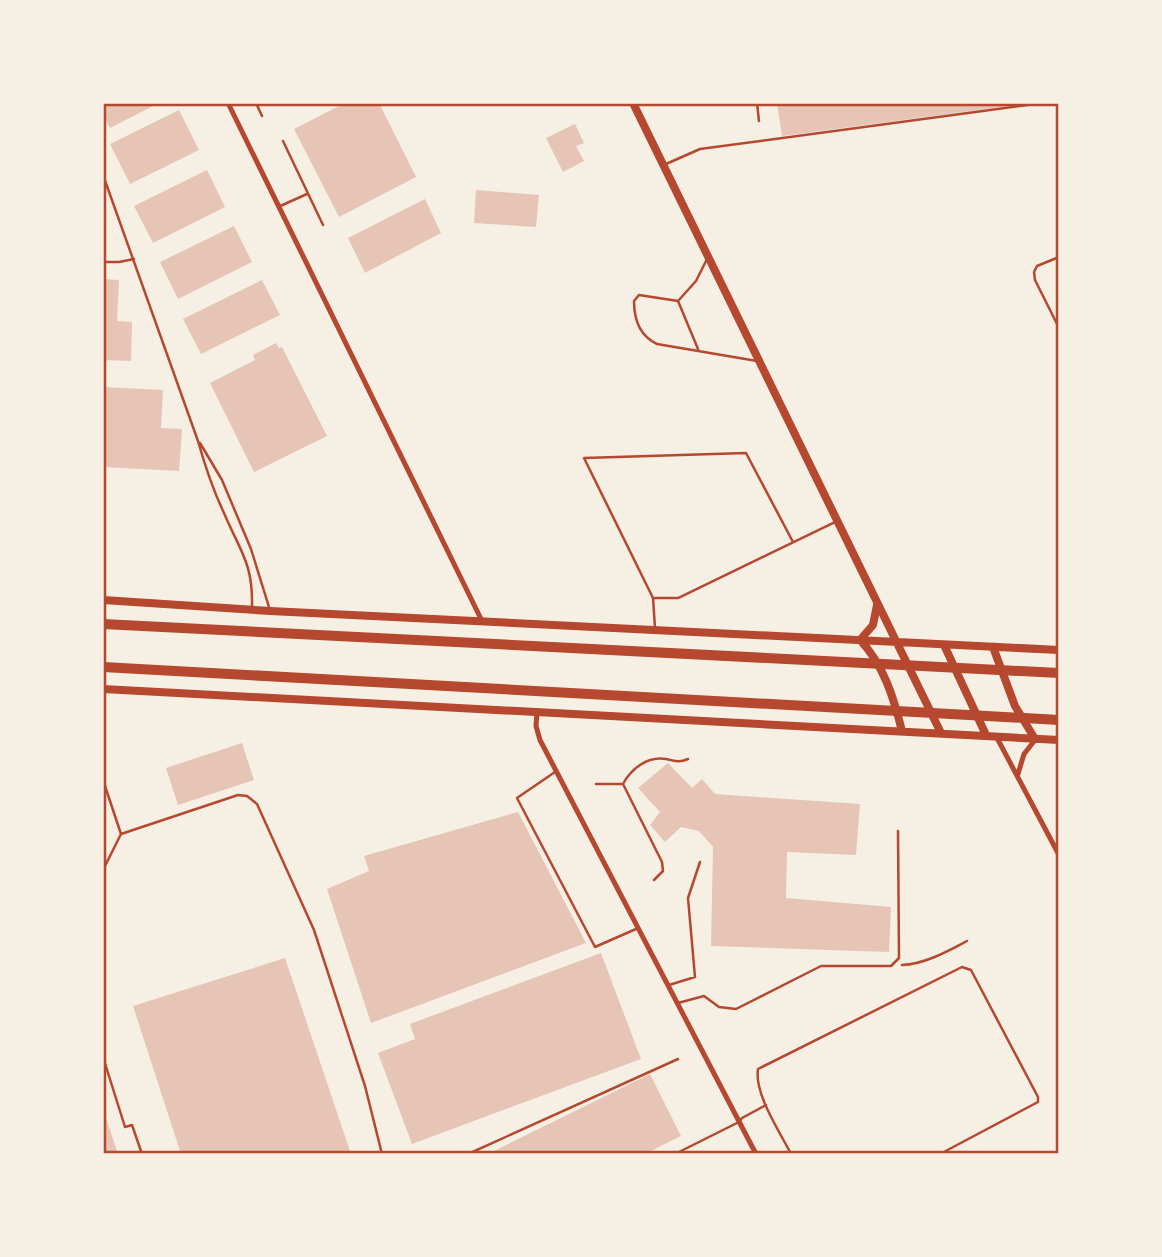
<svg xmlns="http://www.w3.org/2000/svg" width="1162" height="1257" font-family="Signika,sans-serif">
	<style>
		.building { fill: #e6c5b7 }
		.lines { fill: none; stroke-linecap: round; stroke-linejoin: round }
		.path { stroke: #b5482f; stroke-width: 2.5 }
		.service { stroke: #b5482f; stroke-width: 2.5 }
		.minor { stroke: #b5482f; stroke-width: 5 }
		.secondary { stroke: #b5482f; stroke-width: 8 }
		.motorway { stroke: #b5482f; stroke-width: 10 }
		.neatline { fill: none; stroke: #b5482f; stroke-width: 2.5 }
	</style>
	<rect width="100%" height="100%" fill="#f6efe4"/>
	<path class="building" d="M 103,103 L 159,103 L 110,128 L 103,115 Z
		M 345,103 L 379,103 L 416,177 L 339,217 L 294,129 Z
		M 777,103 L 1016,103 L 1017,105 L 782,136 Z
		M 179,110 L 199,150 L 130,184 L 110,144 Z
		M 575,124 L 584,143 L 576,146 L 584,161 L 563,172 L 546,138 Z
		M 207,170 L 225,207 L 153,243 L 134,206 Z
		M 476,190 L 539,195 L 536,227 L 474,223 Z
		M 425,199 L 441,233 L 365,273 L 348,238 Z
		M 234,226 L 252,262 L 178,299 L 160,262 Z
		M 103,279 L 119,280 L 117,321 L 132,322 L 131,361 L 103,360 Z
		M 262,280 L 280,315 L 201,354 L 183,319 Z
		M 276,343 L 279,348 L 282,347 L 327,436 L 254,472 L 210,383 L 255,360 L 253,355 Z
		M 103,387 L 163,390 L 161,428 L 182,429 L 179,471 L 103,467 Z
		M 242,743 L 254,780 L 178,805 L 166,768 Z
		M 668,763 L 692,788 L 702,779 L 715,794 L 860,804 L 856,855 L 787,852 L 786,898 L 891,907 L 889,952 L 711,946 L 713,847 L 699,831 L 681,827 L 665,842 L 650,825 L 660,812 L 638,788 Z
		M 518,812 L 586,943 L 371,1023 L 327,889 L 369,871 L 364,856 Z
		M 601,953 L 641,1059 L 412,1144 L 378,1053 L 415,1039 L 410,1024 Z
		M 285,958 L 351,1154 L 181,1154 L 133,1006 Z
		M 650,1074 L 681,1136 L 645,1154 L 488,1154 Z
		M 103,1112 L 104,1112 L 118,1154 L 103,1154 Z"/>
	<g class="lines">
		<path class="path" d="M 596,784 L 623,784 C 631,769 647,756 666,759 C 676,761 678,763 688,759
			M 623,784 L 662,862 L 663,871 L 654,880
			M 902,965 C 925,964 946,952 967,941"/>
		<path class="service" d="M 256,103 L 262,116
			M 757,103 L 759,121
			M 283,141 L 323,225
			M 666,164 L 700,149 L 1042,103
			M 103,175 L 198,441 C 205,466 213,490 224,513 C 240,551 253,563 252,606
			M 278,207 L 307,194
			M 1059,257 L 1037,266 L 1034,272 L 1035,280 L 1059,328
			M 707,259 L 696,281 L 678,301 L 639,295 L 634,301 C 634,319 640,336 657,344 L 757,361
			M 103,262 L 119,262 L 134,259
			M 678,301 L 698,349
			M 200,443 L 222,480 L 251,549 L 269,607
			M 653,598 L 584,458 L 746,453 L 793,542
			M 655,628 L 653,598 L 678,598 L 837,521
			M 555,772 L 517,798 L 595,947 L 636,929
			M 103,780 L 121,834 L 103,870
			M 121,834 L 238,795 L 247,796 L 257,804 L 314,930 L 365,1086 L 382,1154
			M 669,985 L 695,977 L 688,898 L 700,862
			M 678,1003 L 704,996 L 719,1007 L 736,1009 L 821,966 L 891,966 L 899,958 L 898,831
			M 103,1057 L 125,1127 L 132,1125 L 142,1154
			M 468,1154 L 678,1059
			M 675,1154 L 739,1122 L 742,1118 L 766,1105
			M 791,1154 C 780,1132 754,1094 758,1069 L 962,967 L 971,970 L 1038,1097 L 1038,1102 L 940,1154"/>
		<path class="minor" d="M 228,103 L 482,621
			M 537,713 L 536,726 L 540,740 L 756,1154
			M 996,736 L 1059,855
			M 1018,774 L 1024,754 L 1035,740"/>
		<path class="secondary" d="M 633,103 L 941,733
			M 103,600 L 270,611 L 1059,650
			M 860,640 C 884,665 894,699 902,731
			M 860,640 L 873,625 L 877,605
			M 944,645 L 986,735
			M 993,647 L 1015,706 L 1035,739
			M 103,689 L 1059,740"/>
		<path class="motorway" d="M 103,624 L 1059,673
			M 103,667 L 1059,720"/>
	</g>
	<rect width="1162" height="1257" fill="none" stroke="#f6efe4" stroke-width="210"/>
	<rect x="105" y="105" width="952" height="1047" class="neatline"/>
</svg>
